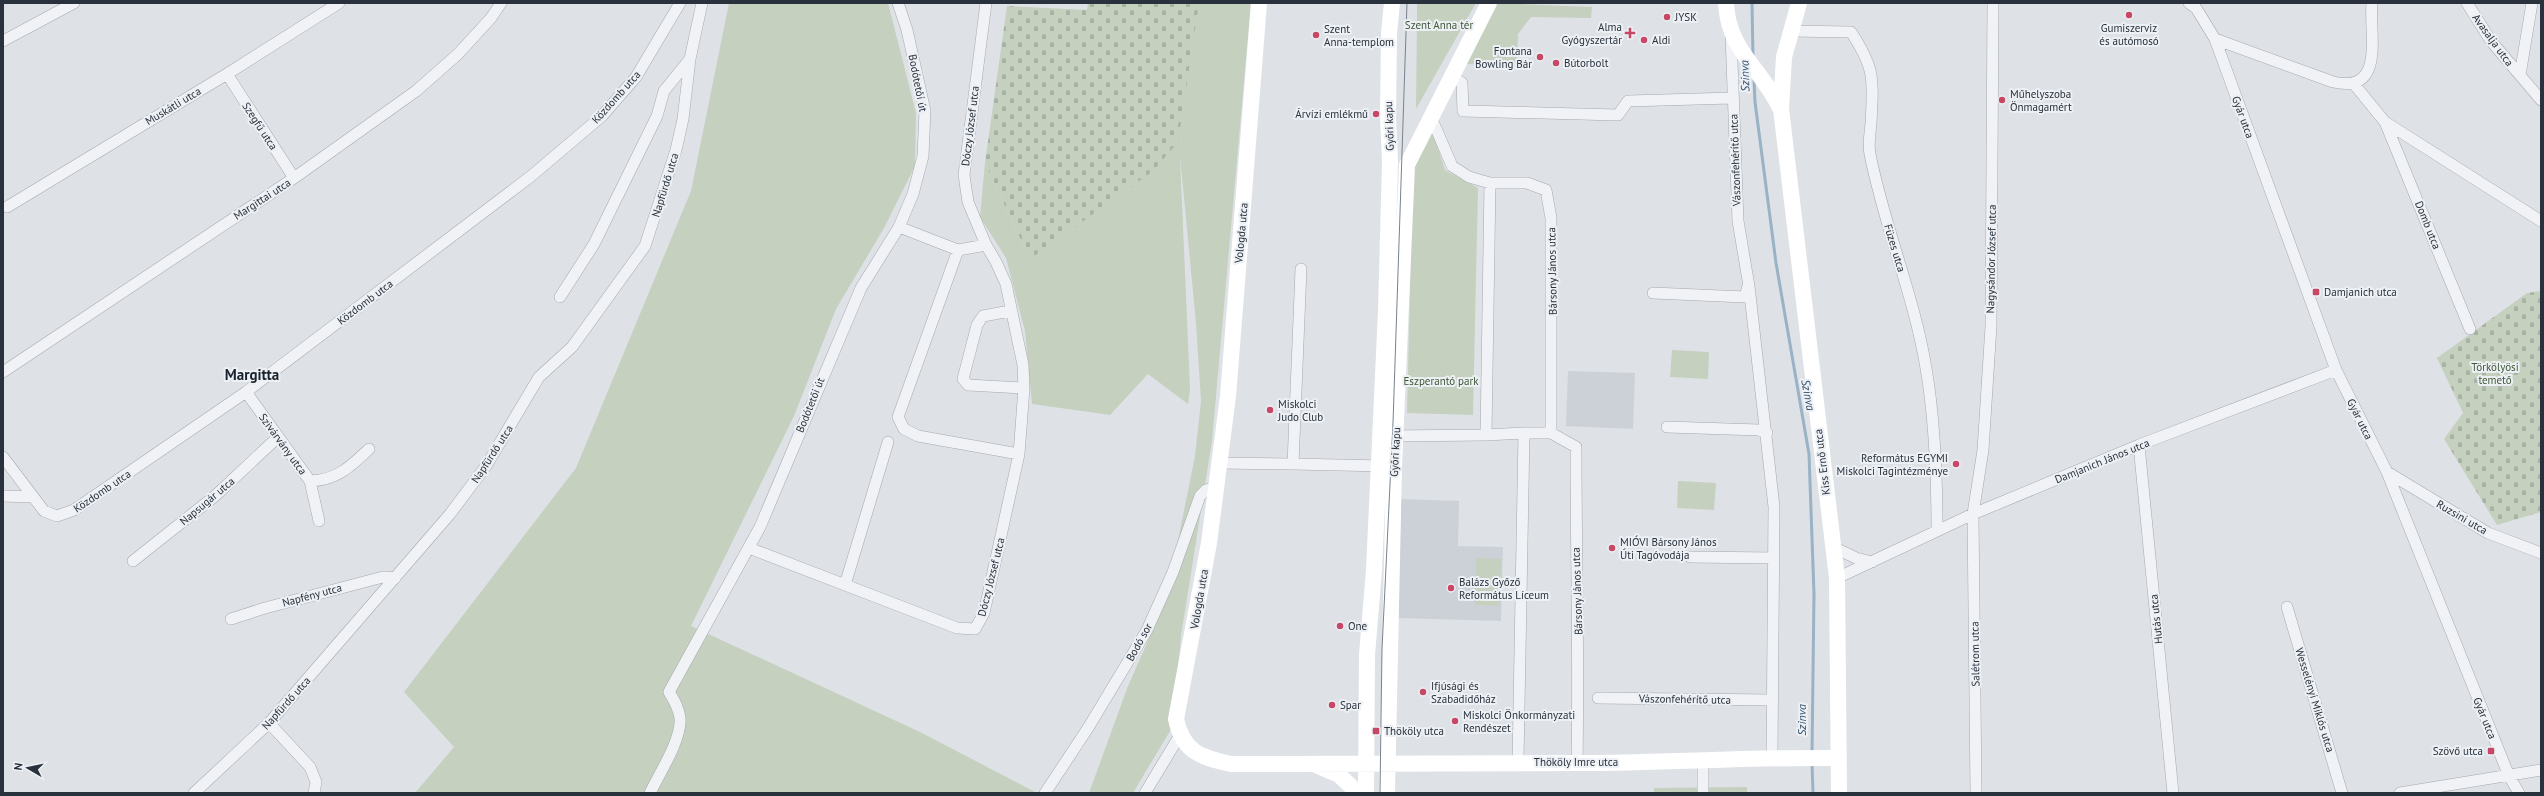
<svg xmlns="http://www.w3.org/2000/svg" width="2544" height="796" font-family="'PT Sans',sans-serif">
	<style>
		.built { fill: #ccd1d8 }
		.green { fill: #c5d0bf }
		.cemetery { fill: url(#cemetery-stones) }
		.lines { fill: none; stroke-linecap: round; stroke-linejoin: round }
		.stream { stroke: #9ab2c5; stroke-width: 3 }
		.street-casing { stroke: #a4a9b0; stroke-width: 12 }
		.street { stroke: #f0f2f5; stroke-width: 11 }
		.secondary { stroke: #fff; stroke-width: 16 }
		.tram { stroke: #78828f; stroke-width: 1 }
		.poi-dot { fill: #c64865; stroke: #edf0f4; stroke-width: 1.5 }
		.labels { text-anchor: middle; stroke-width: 4; stroke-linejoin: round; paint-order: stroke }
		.poi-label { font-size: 11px; fill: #28313c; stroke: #edf0f4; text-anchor: start }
		.park-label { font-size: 11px; fill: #3f5736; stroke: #edf0f4 }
		.street-label { font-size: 11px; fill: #28313c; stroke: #edf0f4 }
		.water-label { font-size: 12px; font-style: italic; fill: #34526d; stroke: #edf0f4 }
		.district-label { font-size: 15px; font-weight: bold; fill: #1a222d; stroke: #edf0f4 }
	</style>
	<defs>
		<pattern id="cemetery-stones" width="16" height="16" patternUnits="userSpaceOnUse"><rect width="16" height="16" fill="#c5d0bf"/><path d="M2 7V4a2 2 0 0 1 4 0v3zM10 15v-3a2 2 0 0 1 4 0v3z" fill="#a9b3a5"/></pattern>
	</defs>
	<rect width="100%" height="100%" fill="#dee2e6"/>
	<path class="built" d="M 1568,371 L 1635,373 L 1633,429 L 1566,426 Z
		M 1401,499 L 1459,501 L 1458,546 L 1503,547 L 1501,621 L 1398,618 Z"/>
	<path class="green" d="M 729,3 L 888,3 L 916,113 L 915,166 L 884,228 L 836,309 L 794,416 L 691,626 L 920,732 L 1037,793 L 415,793 L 454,747 L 404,692 L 576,468 L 691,191 Z
		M 1199,3 L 1251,3 L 1212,441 L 1181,636 L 1173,726 L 1133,793 L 1089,793 L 1128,686 L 1166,600 L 1195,456 L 1201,401 L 1196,323 L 1180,156 L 1190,389 L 1188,404 L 1148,374 L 1110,415 L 1032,404 L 1025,331 L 1006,258 L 980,217 L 985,163 L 1030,259 Z
		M 1417,3 L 1476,3 L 1416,109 L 1417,16 Z
		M 1496,3 L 1592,7 L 1591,18 L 1531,17 L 1518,34 L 1517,66 L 1466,64 Z
		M 1432,130 L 1445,170 L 1478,188 L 1473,415 L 1407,413 L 1413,163 Z
		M 1672,350 L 1709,352 L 1708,379 L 1670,377 Z
		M 1678,481 L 1716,483 L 1714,510 L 1677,508 Z
		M 1476,558 L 1501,559 L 1500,606 L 1475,605 Z
		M 1747,787 L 1747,793 L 1654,793 L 1654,788 Z"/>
	<path class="cemetery" d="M 1088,3 L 1199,3 L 1178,142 L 1153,171 L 1030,259 L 985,163 L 1007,6 L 1087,10 Z
		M 2541,291 L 2541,512 L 2497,525 L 2444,439 L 2463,413 L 2437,358 L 2527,293 Z"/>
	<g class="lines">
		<path class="stream" d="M 1752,3 L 1753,58
			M 1754,79 L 1755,102 L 1776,263 L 1809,454 L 1814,594 L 1812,753
			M 1812,763 L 1813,793"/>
		<g class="street-casing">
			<path id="street" d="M 2189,3 L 2196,8 L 2215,39 L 2336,370 L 2387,472 L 2509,776 L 2519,793
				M 2467,3 L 2491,41 L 2541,100
				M 1790,31 L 1851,32 C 1876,70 1873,80 1871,124 C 1870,133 1868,144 1870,154 C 1884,226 1914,295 1926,368 C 1935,421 1937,477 1937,531
				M 1731,35 L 1738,221 L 1749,286 L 1774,507 L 1772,758
				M 2215,39 L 2333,82 C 2386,94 2369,35 2372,3
				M 3,41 L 74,3
				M 227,74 L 294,178
				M 2520,75 L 2532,3
				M 1451,76 L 1462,83 L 1463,111 L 1618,115 L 1628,101 L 1732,98
				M 2353,83 L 2385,122 L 2541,221
				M 1431,117 L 1452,166 L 1469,177 L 1490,183 L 1527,183 L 1546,190 L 1551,218 L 1551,433 L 1576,447 C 1576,552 1579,658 1577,763
				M 2385,122 L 2470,329
				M 1490,183 L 1486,435 L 1524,433 L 1518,762
				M 7,207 L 227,74 L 339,3
				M 899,227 L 958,250 L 986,245
				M 958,250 L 898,417 L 904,429 L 918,436 L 1019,454
				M 1301,269 L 1293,464 L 1384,466
				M 1653,293 L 1745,297 L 1748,286
				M 560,297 L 594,244 L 657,116 L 664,91 L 690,59
				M 1010,311 L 983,316 L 977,325 L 963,379 L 968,385 L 1024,388
				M 3,372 L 294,178 L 416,91 L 458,54 L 491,18 L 501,3
				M 246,392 L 310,481 L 319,521
				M 1667,427 L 1759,430 L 1767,433
				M 1524,433 L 1551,433
				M 1390,436 L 1486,435
				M 2139,445 L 2173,793
				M 3,457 L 44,511 L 57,516 L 74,510 L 246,392 L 530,177 L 602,116 L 636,77 L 680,3
				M 1219,463 L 1293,464
				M 2387,472 L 2488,533 L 2541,553
				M 310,481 C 337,480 350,467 369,449
				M 3,496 L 32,497
				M 1833,547 L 1856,558 L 1872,562
				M 749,548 L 957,628 L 975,629 L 984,613 L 1019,454 L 1024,388 L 1023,365 L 1006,284 L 996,262 L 986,245 L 968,202 L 964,175 L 986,3
				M 1690,557 L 1774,558
				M 133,561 L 215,496 L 278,437
				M 1837,578 L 1973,514 L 2139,445 L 2336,370
				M 845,585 L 888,442
				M 2287,607 L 2342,793
				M 231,619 L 265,608 L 383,577 L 395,578
				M 1598,698 L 1772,700
				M 269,723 L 310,767 L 316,782 L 314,793
				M 1703,760 L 1703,793
				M 194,793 L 269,723 L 450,514 L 486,466 L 539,377 L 572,347 L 645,246 L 676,150 L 683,119 L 690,59 L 702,3
				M 650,793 C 659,774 682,739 680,718 C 679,708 674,700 669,692 L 760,527 L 861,288 L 899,227 L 913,194 L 923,156 L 925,111 L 907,30 L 898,3
				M 1045,793 L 1088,728 L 1147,630 L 1173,572 L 1200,496 L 1206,490 L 1216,487
				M 1145,793 L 1180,735
				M 1976,793 L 1973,514 L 1983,450 L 1991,326 L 1993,3
				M 2400,793 L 2541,770"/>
		</g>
		<use href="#street" class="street"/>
		<path class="secondary" d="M 1259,3 L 1228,396 L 1209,543 L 1176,719 C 1183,752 1200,757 1231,764 C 1346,763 1461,763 1576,763 C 1664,763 1751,757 1839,758
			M 1726,3 C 1728,51 1762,69 1780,108
			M 1799,3 L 1784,57 L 1781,109 L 1837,578 L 1839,793
			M 1318,766 L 1339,775 L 1358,793
			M 1366,793 L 1367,655 L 1374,570 L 1386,311 L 1390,162 L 1388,117 L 1389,33 L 1392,3
			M 1387,793 L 1394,466 L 1407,165 L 1489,3"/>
		<path class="tram" d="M 1380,793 L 1382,649 L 1393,423 L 1407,3"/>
	</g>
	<g class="poi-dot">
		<circle cx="2129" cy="15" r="4"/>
		<circle cx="1667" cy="17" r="4"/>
		<path d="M1628 27h4v4h4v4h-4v4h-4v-4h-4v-4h4z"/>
		<circle cx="1316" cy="35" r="4"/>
		<circle cx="1644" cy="40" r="4"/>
		<circle cx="1540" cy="57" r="4"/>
		<circle cx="1556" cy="63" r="4"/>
		<circle cx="2002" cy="100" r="4"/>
		<circle cx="1376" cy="114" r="4"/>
		<rect x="2312" y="288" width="8" height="8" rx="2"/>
		<circle cx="1270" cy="410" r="4"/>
		<circle cx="1956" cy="464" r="4"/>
		<circle cx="1612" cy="548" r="4"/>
		<circle cx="1451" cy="588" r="4"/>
		<circle cx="1340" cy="626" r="4"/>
		<circle cx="1423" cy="692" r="4"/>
		<circle cx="1332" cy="705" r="4"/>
		<circle cx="1455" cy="721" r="4"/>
		<rect x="1372" y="727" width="8" height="8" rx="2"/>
		<rect x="2487" y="747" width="8" height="8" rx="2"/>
	</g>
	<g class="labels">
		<g class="poi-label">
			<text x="1675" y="21">JYSK</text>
			<text x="1622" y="31" text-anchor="end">Alma<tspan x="1622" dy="13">Gyógyszertár</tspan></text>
			<text x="2129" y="32" text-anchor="middle">Gumiszerviz<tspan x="2129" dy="13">és autómosó</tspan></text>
			<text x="1324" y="33">Szent<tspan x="1324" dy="13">Anna-templom</tspan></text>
			<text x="1652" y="44">Aldi</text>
			<text x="1532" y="55" text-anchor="end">Fontana<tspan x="1532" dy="13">Bowling Bár</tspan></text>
			<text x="1564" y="67">Bútorbolt</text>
			<text x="2010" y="98">Műhelyszoba<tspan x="2010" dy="13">Önmagamért</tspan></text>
			<text x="1368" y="118" text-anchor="end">Árvízi emlékmű</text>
			<text x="2324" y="296">Damjanich utca</text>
			<text x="1278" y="408">Miskolci<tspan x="1278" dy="13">Judo Club</tspan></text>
			<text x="1948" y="462" text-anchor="end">Református EGYMI<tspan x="1948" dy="13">Miskolci Tagintézménye</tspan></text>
			<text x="1620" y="546">MIÓVI Bársony János<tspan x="1620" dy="13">Úti Tagóvodája</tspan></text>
			<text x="1459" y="586">Balázs Győző<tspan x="1459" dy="13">Református Líceum</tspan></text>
			<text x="1348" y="630">One</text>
			<text x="1431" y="690">Ifjúsági és<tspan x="1431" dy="13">Szabadidőház</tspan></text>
			<text x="1340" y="709">Spar</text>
			<text x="1463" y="719">Miskolci Önkormányzati<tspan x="1463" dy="13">Rendészet</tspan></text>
			<text x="1384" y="735">Thököly utca</text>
			<text x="2483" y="755" text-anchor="end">Szövő utca</text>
		</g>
		<g class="park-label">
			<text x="1439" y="29">Szent Anna tér</text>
			<text x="2495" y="371">Törkölyösi<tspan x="2495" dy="13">temető</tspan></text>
			<text x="1441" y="385">Eszperantó park</text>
		</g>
		<g class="street-label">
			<text transform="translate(2493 40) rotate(54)" y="4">Avasalja utca</text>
			<text transform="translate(918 83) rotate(79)" y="4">Bodótetői út</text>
			<text transform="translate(616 97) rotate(-48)" y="4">Közdomb utca</text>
			<text transform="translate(173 106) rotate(-31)" y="4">Muskátli utca</text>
			<text transform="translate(2243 117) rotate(70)" y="4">Gyár utca</text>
			<text transform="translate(260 126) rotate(57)" y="4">Szegfű utca</text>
			<text transform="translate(970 126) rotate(-83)" y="4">Dóczy József utca</text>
			<text transform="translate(1389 126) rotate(-92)" y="4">Győri kapu</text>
			<text transform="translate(1735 160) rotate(-92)" y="4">Vászonfehérítő utca</text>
			<text transform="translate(665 185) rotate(-73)" y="4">Napfürdő utca</text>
			<text transform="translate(262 199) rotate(-33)" y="4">Margittai utca</text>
			<text transform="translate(2428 225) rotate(68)" y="4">Domb utca</text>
			<text transform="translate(1241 233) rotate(-85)" y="4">Vologda utca</text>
			<text transform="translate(1895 248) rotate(73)" y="4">Füzes utca</text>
			<text transform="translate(1991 259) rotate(-89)" y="4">Nagysándor József utca</text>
			<text transform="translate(1552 271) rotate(-91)" y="4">Bársony János utca</text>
			<text transform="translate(365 302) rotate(-37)" y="4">Közdomb utca</text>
			<text transform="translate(810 405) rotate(-68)" y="4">Bodótetői út</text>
			<text transform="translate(2360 419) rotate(64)" y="4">Gyár utca</text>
			<text transform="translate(283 444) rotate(54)" y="4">Szivárvány utca</text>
			<text transform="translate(1395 452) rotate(-87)" y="4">Győri kapu</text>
			<text transform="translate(492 454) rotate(-57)" y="4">Napfürdő utca</text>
			<text transform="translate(2102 461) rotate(-22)" y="4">Damjanich János utca</text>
			<text transform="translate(1822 462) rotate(-97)" y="4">Kiss Ernő utca</text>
			<text transform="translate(102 491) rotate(-34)" y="4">Közdomb utca</text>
			<text transform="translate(207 501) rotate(-40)" y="4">Napsugár utca</text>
			<text transform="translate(2462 517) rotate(30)" y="4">Ruzsini utca</text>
			<text transform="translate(991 577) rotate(-76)" y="4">Dóczy József utca</text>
			<text transform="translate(1577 591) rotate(-92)" y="4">Bársony János utca</text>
			<text transform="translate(312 595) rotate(-15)" y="4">Napfény utca</text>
			<text transform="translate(1199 599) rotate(-80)" y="4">Vologda utca</text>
			<text transform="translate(2156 619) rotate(-96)" y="4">Hutás utca</text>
			<text transform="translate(1139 642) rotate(-61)" y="4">Bodó sor</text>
			<text transform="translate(1975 654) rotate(-91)" y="4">Salétrom utca</text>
			<text transform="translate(1685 699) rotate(1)" y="4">Vászonfehérítő utca</text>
			<text transform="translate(2315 700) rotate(73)" y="4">Wesselényi Miklós utca</text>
			<text transform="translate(286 703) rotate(-48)" y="4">Napfürdő utca</text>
			<text transform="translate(2485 718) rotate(68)" y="4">Gyár utca</text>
			<text x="1576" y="766">Thököly Imre utca</text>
		</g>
		<g class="water-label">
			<text transform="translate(1745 76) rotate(-92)" y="4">Szinva</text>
			<text transform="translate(1808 395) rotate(80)" y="4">Szinva</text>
			<text transform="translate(1802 720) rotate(-90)" y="4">Szinva</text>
		</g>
		<g class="district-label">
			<text x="252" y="380">Margitta</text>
		</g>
	</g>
	<rect width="2544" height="796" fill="none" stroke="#28313c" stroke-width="8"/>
	<g transform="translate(28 768) rotate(279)" stroke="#edf0f4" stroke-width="3" paint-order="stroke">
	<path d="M0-3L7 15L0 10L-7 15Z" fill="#28313c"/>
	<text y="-6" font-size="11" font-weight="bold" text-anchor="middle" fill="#28313c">N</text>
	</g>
</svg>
